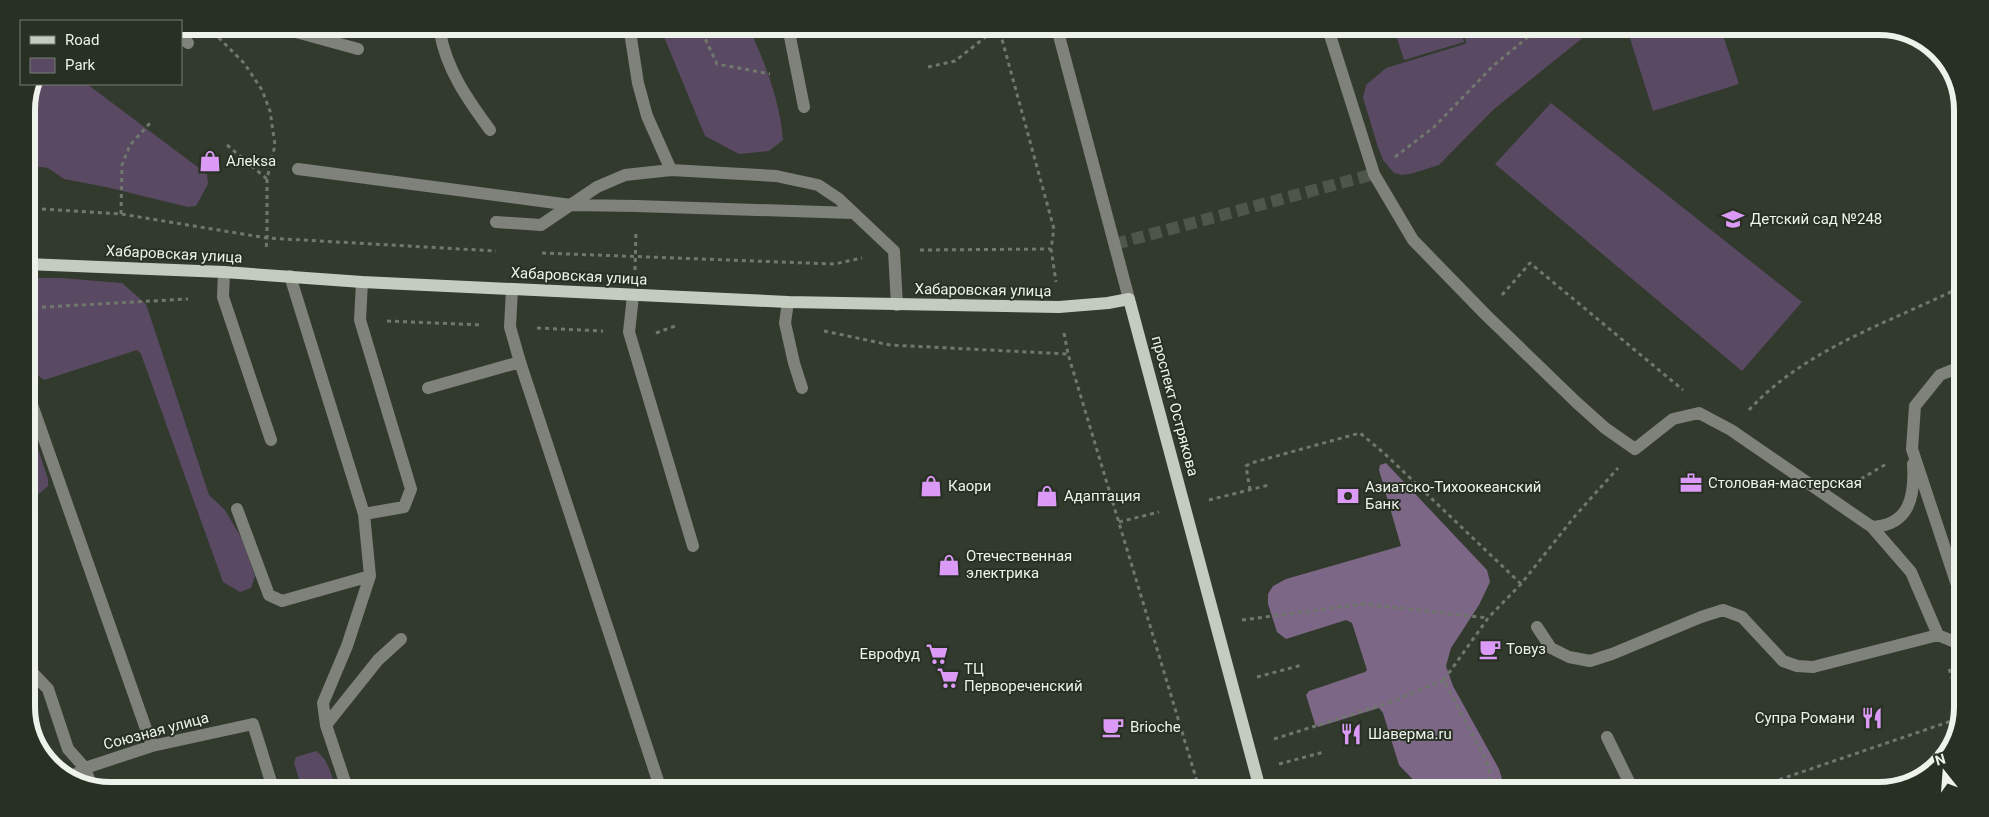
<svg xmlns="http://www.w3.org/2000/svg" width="1989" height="817" font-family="Roboto,sans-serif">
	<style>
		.green { fill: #5a4962 }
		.forest { fill: #7d6786 }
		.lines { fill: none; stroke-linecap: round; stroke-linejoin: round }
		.minor-tunnel { stroke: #4e564a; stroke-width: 12; stroke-dasharray: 12 6; stroke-linecap: butt }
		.path { stroke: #70776d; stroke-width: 3; stroke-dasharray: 4 4; stroke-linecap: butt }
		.minor { stroke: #7e827b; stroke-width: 12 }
		.major { stroke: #c3ccbe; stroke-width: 12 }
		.labels { text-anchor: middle; stroke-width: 4; stroke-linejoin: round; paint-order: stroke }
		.poi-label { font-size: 15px; fill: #edf2ea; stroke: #283024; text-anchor: start }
		.street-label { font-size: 15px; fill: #edf2ea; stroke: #283024 }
		.rim { fill: none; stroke: #edf2ea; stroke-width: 6 }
	</style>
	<rect width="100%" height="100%" fill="#323a2e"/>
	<path class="green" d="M 751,32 C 766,66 780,102 783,140 L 769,151 L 739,154 L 705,136 L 662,32 Z
		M 1461,32 L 1464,42 L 1404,60 L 1395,32 Z
		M 1464,32 L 1590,32 L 1493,110 L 1439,165 L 1410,174 L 1402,175 L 1394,173 L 1383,160 L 1378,147 L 1363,98 L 1366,85 L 1386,68 L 1465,44 L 1466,42 Z
		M 1722,32 L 1739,84 L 1653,111 L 1628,32 Z
		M 36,84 L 87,84 L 207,174 L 208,184 L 196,206 L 188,207 L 106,187 L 64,179 L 48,168 L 26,165 L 26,105 Z
		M 1551,103 L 1802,302 L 1742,371 L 1495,164 Z
		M 26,278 L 61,278 L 122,283 L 146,304 L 209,495 L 225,510 L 242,539 L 255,576 L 251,588 L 240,592 L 223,582 L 141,354 L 137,350 L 44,380 C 19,365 26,305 26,278 Z
		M 26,413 L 48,479 L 48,486 L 40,493 L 26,498 Z
		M 316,751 C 328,759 330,772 335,785 L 301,785 L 294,763 L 296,757 Z"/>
	<path class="forest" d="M 1386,463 L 1487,570 L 1490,582 L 1479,605 L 1451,648 L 1446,666 L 1453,686 L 1499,769 L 1505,789 L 1422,789 L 1399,765 L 1383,713 L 1379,708 L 1318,727 L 1315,724 L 1306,695 L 1309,691 L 1365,672 L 1367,670 L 1352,623 L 1346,620 L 1286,639 L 1277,632 L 1268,604 L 1268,594 L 1273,586 L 1286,579 L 1401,546 L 1379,470 L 1380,465 Z"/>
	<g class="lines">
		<path class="minor-tunnel" d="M 1115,244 L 1374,174"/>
		<path class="path" d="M 213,32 L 244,63 L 262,90 L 270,111 L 275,145 L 267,179 L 267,238 L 496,251
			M 702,32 L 717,64 L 770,74
			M 1000,32 L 1054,229 L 1051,249 L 1056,282
			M 928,67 L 955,61 L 992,32
			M 227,145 L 267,179
			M 1395,157 L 1434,127 L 1493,66 L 1534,32
			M 26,208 L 121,214 L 267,238 L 266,250
			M 121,214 L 122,165 L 130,145 L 151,122
			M 920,250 L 1051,249
			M 542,253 L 834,264 L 862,258
			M 635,270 L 636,232
			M 1502,295 L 1530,263 L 1683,390
			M 26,308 L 188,299
			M 387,321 L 483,325
			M 537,328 L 603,331
			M 824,331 L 890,345 L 1068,354 L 1199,788
			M 656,333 L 678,325
			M 1064,333 L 1068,354
			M 1749,410 C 1805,349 1888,323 1961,287
			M 1854,483 L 1888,463
			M 1250,490 L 1246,466 L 1251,463 L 1360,433 L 1385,454 L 1521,584
			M 1209,500 L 1269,485
			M 1119,522 L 1159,512
			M 1242,620 L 1364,604 L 1488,618
			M 1949,669 L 1957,692
			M 1257,677 L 1302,665
			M 1444,680 L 1488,618 L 1521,584 L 1575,516 L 1618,468
			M 1274,739 L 1388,703 L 1444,680 L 1488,765 L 1490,773 L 1487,789
			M 1279,764 L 1324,752
			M 1489,781 L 1496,789
			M 1749,790 L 1957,719"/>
		<path class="minor" d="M 296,32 L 358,49
			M 440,32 C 446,69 468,100 490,130
			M 630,32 L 638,83 L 647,116 L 671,170 L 776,176 L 818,185 L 839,199 L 894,251 L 897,305
			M 789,32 L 804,107
			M 1058,32 L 1129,299
			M 1329,32 L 1374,174 L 1413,240 L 1486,315 L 1576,402 L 1605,428 L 1635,449 L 1673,419 L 1699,413 L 1731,430 L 1872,527 L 1911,572 L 1938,635 L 1957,643
			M 181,37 L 188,43
			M 298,169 L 571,205 L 636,206 L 853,213
			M 496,222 L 541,225 L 597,187 L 625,175 L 671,170
			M 224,272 L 223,297 L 271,440
			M 290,276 L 364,514 L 370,576 L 347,646 L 323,703 L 326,725 L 346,785
			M 362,282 L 360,320 L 411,489 L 404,507 L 364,514
			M 512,289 L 510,327 L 520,362 L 660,787
			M 633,296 L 629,332 L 693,546
			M 788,302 L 785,323 L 794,363 L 802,388
			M 428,388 L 520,362
			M 29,396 L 152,746
			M 237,509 L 269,595 L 282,601 L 370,576
			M 1872,527 C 1910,525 1915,496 1913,464
			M 1958,588 L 1912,449 L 1915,406 L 1940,375 L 1960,367
			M 1537,627 L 1551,648 L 1569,657 L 1590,661 L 1612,654 L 1701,617 L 1723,610 L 1742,617 L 1783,661 L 1797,666 L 1813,667 L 1938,635
			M 26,666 L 48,689 L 68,749 L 85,768 L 91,785
			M 326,725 L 378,660 L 401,639
			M 1607,737 L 1633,790
			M 70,778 L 85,768 L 152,746 L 253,724 L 272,785"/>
		<path class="major" d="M 26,264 L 224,272 L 362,282 L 788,302 L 1059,307 L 1108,303 L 1129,299 L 1260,789"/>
	</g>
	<defs>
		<g id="shop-bare" transform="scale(1.725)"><path d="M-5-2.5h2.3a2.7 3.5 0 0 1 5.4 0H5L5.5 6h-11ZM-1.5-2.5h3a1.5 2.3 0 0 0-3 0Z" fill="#db9af6" stroke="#283024" stroke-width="2.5" paint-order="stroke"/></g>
		<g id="school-bare" transform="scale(1.725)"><path d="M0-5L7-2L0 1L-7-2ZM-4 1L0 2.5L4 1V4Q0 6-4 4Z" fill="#db9af6" stroke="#283024" stroke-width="2.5" paint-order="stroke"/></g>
		<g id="office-bare" transform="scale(1.725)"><path d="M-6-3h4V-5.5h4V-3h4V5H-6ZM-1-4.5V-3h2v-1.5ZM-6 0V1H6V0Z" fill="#db9af6" stroke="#283024" stroke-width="2.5" paint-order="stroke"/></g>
		<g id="bank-bare" transform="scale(1.725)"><path d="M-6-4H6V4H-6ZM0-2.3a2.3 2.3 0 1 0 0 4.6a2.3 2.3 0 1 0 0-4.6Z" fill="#db9af6" stroke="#283024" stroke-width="2.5" paint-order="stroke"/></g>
		<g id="cafe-bare" transform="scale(1.725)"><path d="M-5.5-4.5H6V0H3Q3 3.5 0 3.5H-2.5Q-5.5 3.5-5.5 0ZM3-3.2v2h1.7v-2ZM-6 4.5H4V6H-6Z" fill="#db9af6" stroke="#283024" stroke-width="2.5" paint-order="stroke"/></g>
		<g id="supermarket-bare" transform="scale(1.725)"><path d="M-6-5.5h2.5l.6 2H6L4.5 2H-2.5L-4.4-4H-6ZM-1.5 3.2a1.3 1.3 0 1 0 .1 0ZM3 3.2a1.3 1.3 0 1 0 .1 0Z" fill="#db9af6" stroke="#283024" stroke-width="2.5" paint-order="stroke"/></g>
		<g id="restaurant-bare" transform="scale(1.725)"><path d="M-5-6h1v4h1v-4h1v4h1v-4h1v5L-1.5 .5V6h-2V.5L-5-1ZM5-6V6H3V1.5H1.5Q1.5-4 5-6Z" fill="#db9af6" stroke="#283024" stroke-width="2.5" paint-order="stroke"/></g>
	</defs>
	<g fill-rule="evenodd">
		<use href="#shop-bare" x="210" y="161"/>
		<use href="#school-bare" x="1733" y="219"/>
		<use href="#office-bare" x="1691" y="483"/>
		<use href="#shop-bare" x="931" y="486"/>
		<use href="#shop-bare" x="1047" y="496"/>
		<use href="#bank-bare" x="1348" y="496"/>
		<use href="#shop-bare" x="949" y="565"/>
		<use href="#cafe-bare" x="1490" y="649"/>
		<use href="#supermarket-bare" x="937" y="654"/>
		<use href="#supermarket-bare" x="948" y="678"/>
		<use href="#restaurant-bare" x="1872" y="718"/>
		<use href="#cafe-bare" x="1113" y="727"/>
		<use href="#restaurant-bare" x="1351" y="734"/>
	</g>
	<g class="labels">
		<g class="poi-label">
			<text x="226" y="166">Алеksa</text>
			<text x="1750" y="224">Детский сад №248</text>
			<text x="1708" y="488">Столовая-мастерская</text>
			<text x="948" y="491">Каори</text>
			<text x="1365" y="492">Азиатско-Тихоокеанский<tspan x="1365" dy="17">Банк</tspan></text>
			<text x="1064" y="501">Адаптация</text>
			<text x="966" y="561">Отечественная<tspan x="966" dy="17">электрика</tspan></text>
			<text x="1506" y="654">Товуз</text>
			<text x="920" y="659" text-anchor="end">Еврофуд</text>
			<text x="964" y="674">ТЦ<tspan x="964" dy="17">Первореченский</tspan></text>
			<text x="1855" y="723" text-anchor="end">Супра Романи</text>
			<text x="1130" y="732">Brioche</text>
			<text x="1368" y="739">Шаверма.ru</text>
		</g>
		<g class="street-label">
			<text transform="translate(174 254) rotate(3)" y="5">Хабаровская улица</text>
			<text transform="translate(579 276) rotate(3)" y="5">Хабаровская улица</text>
			<text transform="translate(983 290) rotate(1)" y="5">Хабаровская улица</text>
			<text transform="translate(1175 406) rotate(75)" y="5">проспект Острякова</text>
			<text transform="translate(156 731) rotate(-15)" y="5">Союзная улица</text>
		</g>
	</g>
	<path d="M0 0H1989V817H0ZM110 35H1879A75 75 0 0 1 1954 110V707A75 75 0 0 1 1879 782H110A75 75 0 0 1 35 707V110A75 75 0 0 1 110 35Z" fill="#283024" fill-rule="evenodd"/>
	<path class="rim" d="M110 35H1879A75 75 0 0 1 1954 110V707A75 75 0 0 1 1879 782H110A75 75 0 0 1 35 707V110A75 75 0 0 1 110 35Z"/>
	<rect x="20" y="20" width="162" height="65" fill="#283024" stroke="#777e73"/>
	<rect x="30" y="36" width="25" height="8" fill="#c3ccbe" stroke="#777e73"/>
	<text x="65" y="45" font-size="15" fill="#edf2ea">Road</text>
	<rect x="30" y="58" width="25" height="15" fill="#5a4962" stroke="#777e73"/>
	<text x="65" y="70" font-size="15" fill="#edf2ea">Park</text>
	<g transform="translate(1944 772) rotate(343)" stroke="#283024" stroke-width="4" paint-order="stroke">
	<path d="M0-4L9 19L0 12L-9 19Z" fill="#edf2ea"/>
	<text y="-8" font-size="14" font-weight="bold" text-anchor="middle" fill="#edf2ea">N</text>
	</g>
</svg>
